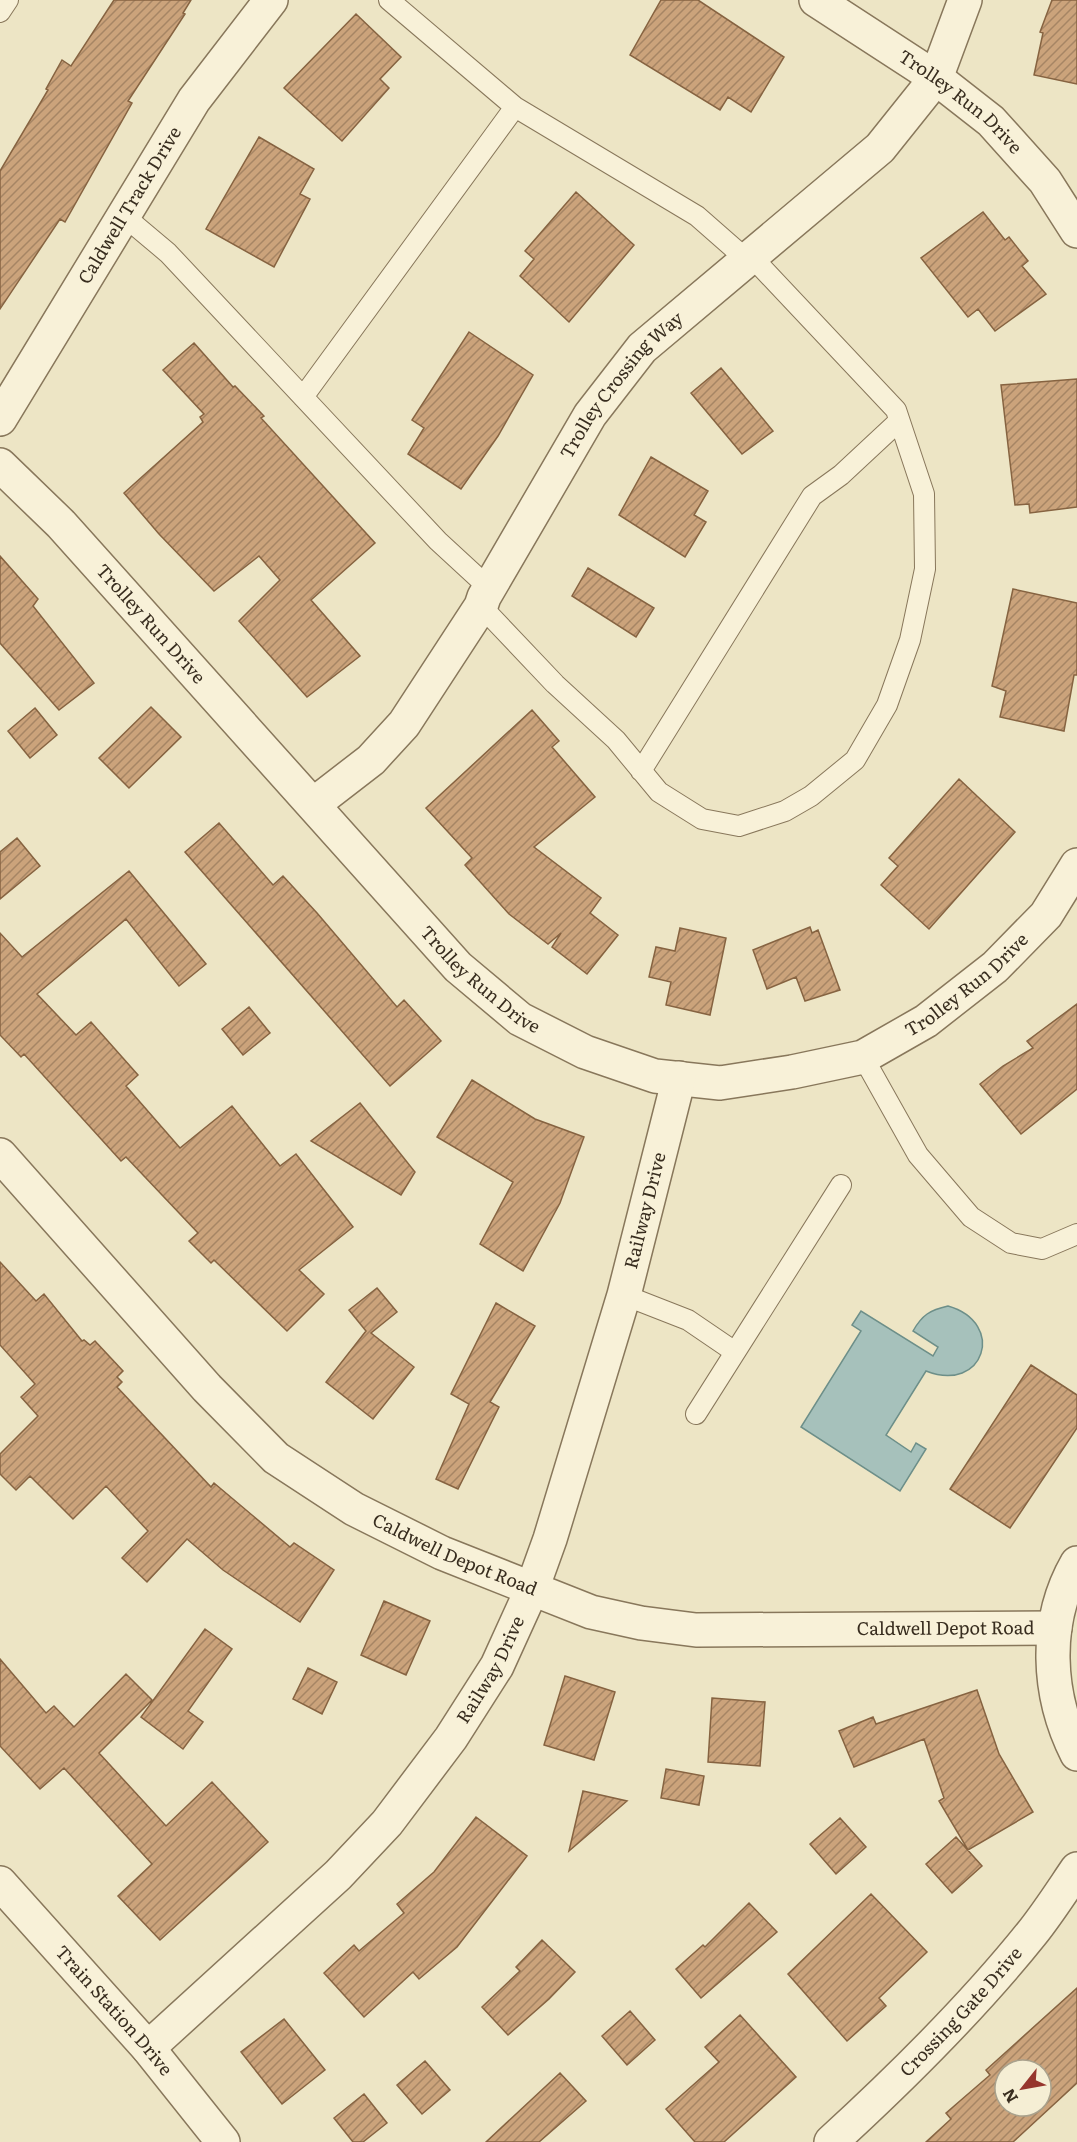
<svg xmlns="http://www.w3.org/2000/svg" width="1077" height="2142" font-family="Literata,serif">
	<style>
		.water { fill: #a6c1bb; stroke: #6d8f89; stroke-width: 1.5 }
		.building { fill: url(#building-hatch); stroke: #866341; stroke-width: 1.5; fill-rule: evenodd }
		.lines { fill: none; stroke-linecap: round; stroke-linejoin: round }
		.lane-casing { stroke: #88775b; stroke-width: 22 }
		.street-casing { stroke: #88775b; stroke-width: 36 }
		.lane { stroke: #f8f1d8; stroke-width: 20 }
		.street { stroke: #f8f1d8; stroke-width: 33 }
		.labels { text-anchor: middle; stroke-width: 5; stroke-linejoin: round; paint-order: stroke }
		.street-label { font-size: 18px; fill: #382d1f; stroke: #f5eed4 }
	</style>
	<defs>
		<pattern id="building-hatch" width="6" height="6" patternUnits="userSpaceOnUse" patternTransform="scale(1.5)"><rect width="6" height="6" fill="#cba37b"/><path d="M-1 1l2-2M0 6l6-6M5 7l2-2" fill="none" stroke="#a68564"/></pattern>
	</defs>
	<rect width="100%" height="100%" fill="#ede5c5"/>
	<path class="water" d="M 948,1306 C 1007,1323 984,1394 926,1371 L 886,1435 L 911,1452 L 916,1443 L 926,1449 L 900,1491 L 801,1427 L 861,1331 L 852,1325 L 861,1311 L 933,1356 L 938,1347 L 913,1331 C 922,1315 930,1310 948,1306 Z"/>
	<path class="building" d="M 114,0 L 191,0 L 183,13 L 185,14 L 128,101 L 132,103 L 65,222 L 60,219 L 0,309 L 0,171 L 48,90 L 46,89 L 62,60 L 71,66 Z
		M 661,0 L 698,0 L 784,57 L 751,112 L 728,97 L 720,110 L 630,55 Z
		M 1052,0 L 1077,0 L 1077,84 L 1034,75 L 1043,33 L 1040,32 Z
		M 356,14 L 401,57 L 380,79 L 389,88 L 342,141 L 284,88 Z
		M 259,137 L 314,169 L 300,194 L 310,199 L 274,267 L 206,229 Z
		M 576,192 L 634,245 L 569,322 L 520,276 L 534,259 L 525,251 Z
		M 983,212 L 1005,240 L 1009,237 L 1028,261 L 1022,266 L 1046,294 L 995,331 L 978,309 L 968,317 L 921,258 Z
		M 469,332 L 533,375 L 498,436 L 461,489 L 408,454 L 424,428 L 412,420 Z
		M 194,343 L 233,387 L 235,386 L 264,416 L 261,418 L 375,543 L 311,600 L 360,656 L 307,697 L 239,621 L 280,580 L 259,556 L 214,591 L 159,534 L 124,493 L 203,422 L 200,417 L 204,414 L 163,370 Z
		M 721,368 L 773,431 L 742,454 L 691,393 Z
		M 1077,379 L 1077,507 L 1030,513 L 1029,504 L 1015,505 L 1001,385 Z
		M 651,457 L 708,491 L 694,515 L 706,522 L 685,557 L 619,515 Z
		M 0,556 L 38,599 L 33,606 L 94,683 L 59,710 L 0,643 Z
		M 588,568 L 654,608 L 636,637 L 572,596 Z
		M 1013,589 L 1077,603 L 1077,675 L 1074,675 L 1064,731 L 1000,717 L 1006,691 L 992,686 Z
		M 151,707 L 181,737 L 129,788 L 99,758 Z
		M 35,708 L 57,735 L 30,758 L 8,731 Z
		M 532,710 L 559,741 L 552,747 L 595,797 L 534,847 L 601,898 L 590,913 L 618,935 L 587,974 L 552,947 L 561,933 L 548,944 L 509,914 L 465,865 L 472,858 L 426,808 Z
		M 959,779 L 1015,832 L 929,929 L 881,885 L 898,866 L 889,858 Z
		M 219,823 L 273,885 L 283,876 L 317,913 L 397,1007 L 404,1000 L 441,1041 L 390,1086 L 185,852 Z
		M 17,838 L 40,866 L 0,899 L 0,852 Z
		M 129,871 L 206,964 L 179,986 L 126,919 L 37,994 L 76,1035 L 91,1022 L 138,1075 L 126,1086 L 180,1148 L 232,1106 L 280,1166 L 296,1154 L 353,1227 L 299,1270 L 324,1294 L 287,1331 L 214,1260 L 211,1263 L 189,1241 L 198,1233 L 126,1157 L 121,1161 L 24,1054 L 21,1057 L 0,1035 L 0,933 L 22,957 Z
		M 810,927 L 812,933 L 818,930 L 840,990 L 805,1001 L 796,977 L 767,989 L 753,950 Z
		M 680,928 L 726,938 L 710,1015 L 666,1005 L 671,982 L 649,977 L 656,947 L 675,951 Z
		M 1077,1004 L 1077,1089 L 1021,1134 L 980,1084 L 1003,1066 L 1033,1048 L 1027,1041 Z
		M 249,1007 L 270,1033 L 243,1055 L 222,1029 Z
		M 472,1080 L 535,1119 L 584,1137 L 560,1203 L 523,1271 L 480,1244 L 513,1182 L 437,1137 Z
		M 360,1103 L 415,1172 L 401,1195 L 311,1141 Z
		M 0,1262 L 36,1301 L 44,1294 L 82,1341 L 84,1340 L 90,1345 L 95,1341 L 123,1371 L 117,1377 L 122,1382 L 117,1387 L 211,1487 L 214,1483 L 290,1547 L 294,1543 L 334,1570 L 300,1622 L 223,1570 L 187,1539 L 147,1582 L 122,1558 L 148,1531 L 106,1486 L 73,1519 L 30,1476 L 16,1490 L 0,1474 L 0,1454 L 38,1416 L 21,1397 L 35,1384 L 0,1345 Z
		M 377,1288 L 397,1312 L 371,1333 L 414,1367 L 373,1419 L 326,1382 L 366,1331 L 349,1310 Z
		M 496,1303 L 535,1326 L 490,1402 L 499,1407 L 458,1489 L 436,1479 L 469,1404 L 451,1394 Z
		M 1031,1365 L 1077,1395 L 1077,1428 L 1010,1528 L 950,1489 Z
		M 384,1601 L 430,1621 L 406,1675 L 361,1655 Z
		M 205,1629 L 232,1649 L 188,1711 L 203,1722 L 183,1749 L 141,1717 Z
		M 0,1659 L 46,1713 L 54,1706 L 74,1727 L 126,1674 L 152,1700 L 99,1753 L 166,1826 L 212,1782 L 268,1842 L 160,1940 L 118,1896 L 152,1864 L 64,1768 L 40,1789 L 0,1746 Z
		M 308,1668 L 337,1682 L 322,1714 L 293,1699 Z
		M 565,1676 L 615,1692 L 594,1760 L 544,1745 Z
		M 977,1690 L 999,1754 L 1033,1812 L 968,1850 L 939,1801 L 944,1798 L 924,1739 L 854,1767 L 839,1731 L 873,1717 L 876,1724 Z
		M 712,1698 L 765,1702 L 760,1766 L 708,1762 Z
		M 666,1769 L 704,1776 L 699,1805 L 661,1798 Z
		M 583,1791 L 627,1801 L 569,1851 Z
		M 476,1817 L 527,1856 L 457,1947 L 419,1979 L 413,1972 L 364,2017 L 324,1973 L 354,1945 L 359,1951 L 404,1913 L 397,1904 L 434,1872 Z
		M 840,1818 L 866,1847 L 836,1874 L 810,1844 Z
		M 956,1837 L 982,1866 L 952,1893 L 926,1864 Z
		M 871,1894 L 927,1952 L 879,1998 L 886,2006 L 847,2041 L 788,1974 Z
		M 749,1903 L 777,1932 L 701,1998 L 676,1969 L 703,1945 L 705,1947 Z
		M 542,1940 L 575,1972 L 549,1999 L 508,2035 L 482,2007 L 520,1971 L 516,1967 Z
		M 1077,1988 L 1077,2083 L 1013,2142 L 926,2142 L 951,2119 L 946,2113 L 990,2075 L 986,2070 ZM 1005,2070 L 1041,2070 L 1041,2106 L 1005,2106 Z
		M 630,2011 L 655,2040 L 627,2065 L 602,2036 Z
		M 740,2015 L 796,2077 L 724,2142 L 695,2142 L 666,2109 L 719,2062 L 705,2047 Z
		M 284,2019 L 325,2070 L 282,2104 L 241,2052 Z
		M 425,2061 L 450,2090 L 422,2114 L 397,2085 Z
		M 560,2073 L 586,2101 L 539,2142 L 486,2142 Z
		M 364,2094 L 387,2123 L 363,2142 L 353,2142 L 334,2118 Z"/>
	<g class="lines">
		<g class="lane-casing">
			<path id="lane" d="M 389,0 L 515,107 L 697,216 L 746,259
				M 0,12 L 8,0
				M 124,216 L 168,253 L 438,541 L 489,588
				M 303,397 L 515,107
				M 481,606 L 555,684 L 616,740 L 659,792 L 702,819 L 739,826 L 785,811 L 811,796 L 855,760 L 887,705 L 910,640 L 925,569 L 924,494 L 896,410 L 750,255
				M 641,771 L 812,496 L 841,475 L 899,421
				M 863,1057 L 918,1155 L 971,1217 L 1011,1243 L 1042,1249 L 1077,1234
				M 624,1295 L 688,1320 L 735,1352
				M 696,1414 L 841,1185"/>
		</g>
		<g class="street-casing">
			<g id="street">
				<path id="s1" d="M 816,0 L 936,78 L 991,121 L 1045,181 L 1077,231"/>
				<path id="s2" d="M 0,419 L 194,100 L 271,0"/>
				<path id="s3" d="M 0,465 L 61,524 L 458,967 L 520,1019 L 585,1052 L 655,1076 L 720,1083 L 792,1072 L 863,1057 L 926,1021 L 995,967 L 1046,915 L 1077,865"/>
				<path id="s4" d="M 314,804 L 371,760 L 404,724 L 481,606 L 484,597 L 590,415 L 642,348 L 880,148 L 936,78 L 965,0"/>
				<path id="s5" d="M 0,1155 L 207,1388 L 276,1458 L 354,1509 L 442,1553 L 591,1612 L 641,1623 L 696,1630 L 1055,1628"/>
				<path d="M 1077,1563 C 1043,1622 1047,1695 1077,1754"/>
				<path id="s6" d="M 0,1883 L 148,2048 L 223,2142"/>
				<path id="s7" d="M 148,2048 L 338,1875 L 387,1823 L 451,1738 L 497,1666 L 532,1589 L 550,1539 L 624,1295 L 679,1078"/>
				<path id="s8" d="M 831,2142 C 902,2077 972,2008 1032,1933 C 1048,1913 1062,1891 1077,1869"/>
			</g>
		</g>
		<use href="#lane" class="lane"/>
		<use href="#street" class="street"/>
	</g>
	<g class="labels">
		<g class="street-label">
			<text dy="6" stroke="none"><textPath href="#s1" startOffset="177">Trolley Run Drive</textPath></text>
			<text dy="6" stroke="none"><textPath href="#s2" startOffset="250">Caldwell Track Drive</textPath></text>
			<text dy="6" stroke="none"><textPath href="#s4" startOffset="525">Trolley Crossing Way</textPath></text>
			<text dy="6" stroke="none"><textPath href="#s3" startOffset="219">Trolley Run Drive</textPath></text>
			<text dy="6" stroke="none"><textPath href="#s3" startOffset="705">Trolley Run Drive</textPath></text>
			<text dy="6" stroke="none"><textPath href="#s3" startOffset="1245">Trolley Run Drive</textPath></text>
			<text dy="6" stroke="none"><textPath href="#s7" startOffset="1000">Railway Drive</textPath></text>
			<text dy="6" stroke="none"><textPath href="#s5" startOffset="614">Caldwell Depot Road</textPath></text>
			<text dy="6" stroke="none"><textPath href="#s5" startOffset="1118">Caldwell Depot Road</textPath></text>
			<text dy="6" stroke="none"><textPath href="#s7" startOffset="514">Railway Drive</textPath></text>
			<text dy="6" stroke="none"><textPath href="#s6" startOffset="171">Train Station Drive</textPath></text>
			<text dy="6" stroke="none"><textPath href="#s8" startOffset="184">Crossing Gate Drive</textPath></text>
		</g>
	</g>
	<g transform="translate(1023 2088) rotate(239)"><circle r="28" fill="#f5eed4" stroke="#a9a18c" stroke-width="1.5"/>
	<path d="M0-4.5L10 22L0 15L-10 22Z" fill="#96352c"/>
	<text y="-9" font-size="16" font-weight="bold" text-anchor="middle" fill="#382d1f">N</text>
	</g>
</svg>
